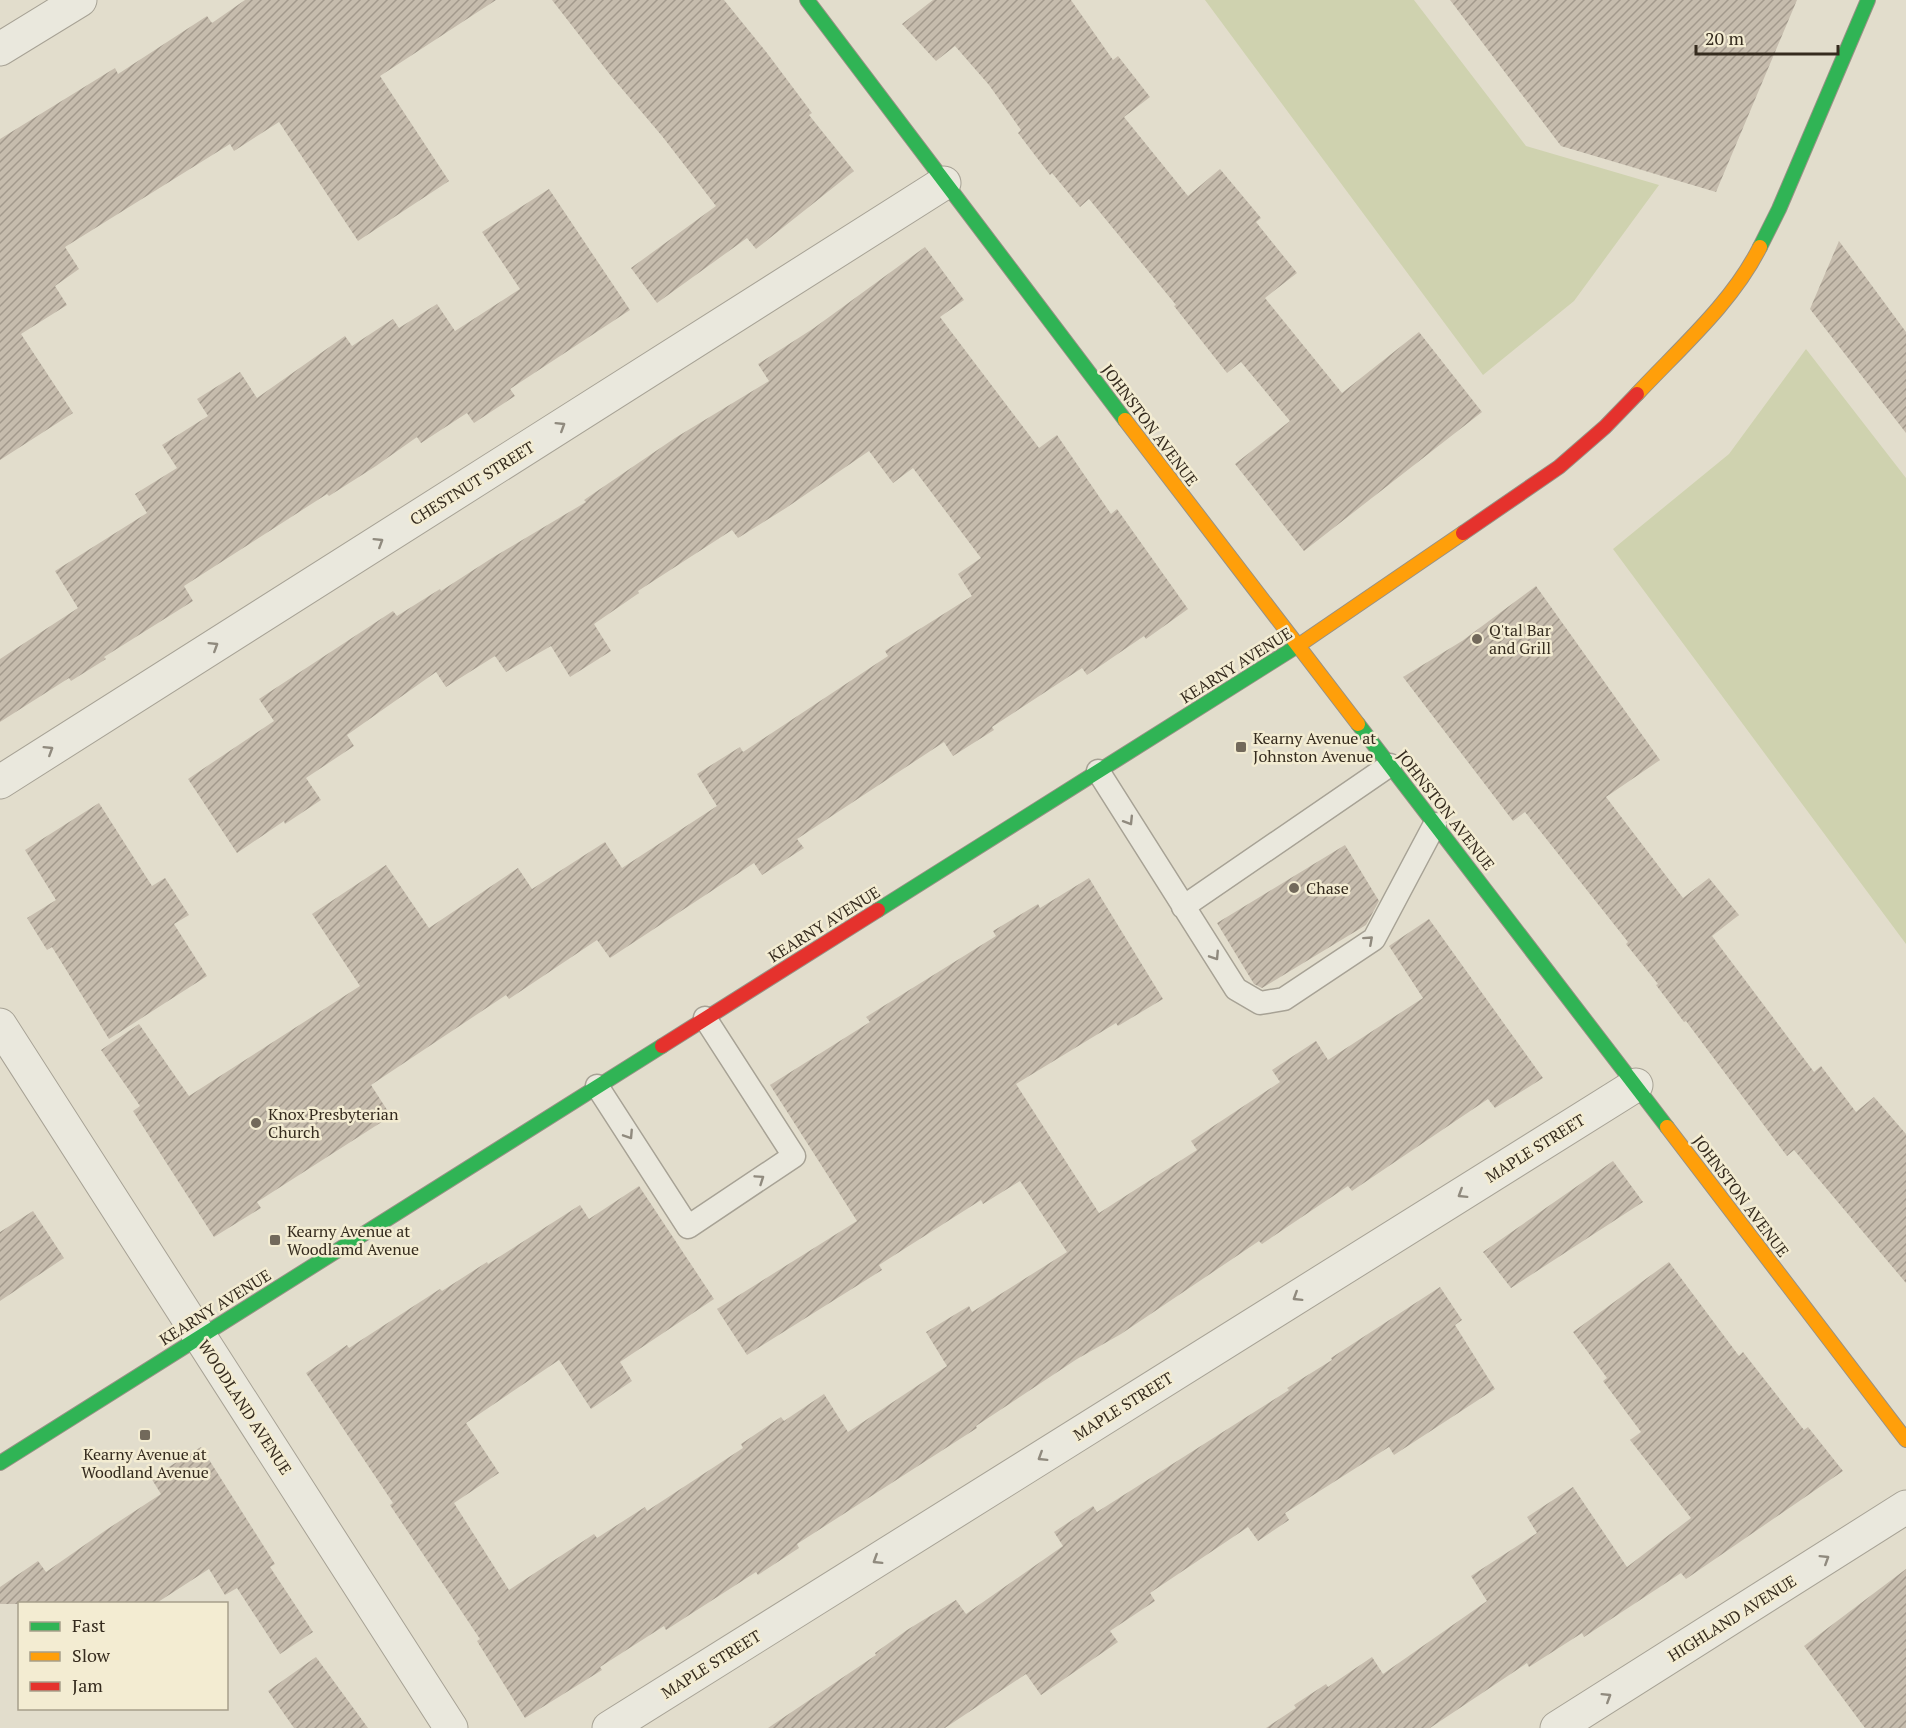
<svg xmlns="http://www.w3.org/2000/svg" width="1906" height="1728" font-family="'PT Serif',serif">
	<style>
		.grass { fill: #cfd2af }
		.building { fill: url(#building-hatch) }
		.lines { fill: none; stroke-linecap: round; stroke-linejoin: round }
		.lane-casing { stroke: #a7a295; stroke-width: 25 }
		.street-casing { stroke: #a7a295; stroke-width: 35 }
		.fast-casing { stroke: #979185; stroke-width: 16 }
		.slow-casing { stroke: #979185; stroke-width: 16 }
		.jam-casing { stroke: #979185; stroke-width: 16 }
		.lane { stroke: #eae8dd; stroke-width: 22 }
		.street { stroke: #eae8dd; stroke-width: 33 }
		.fast { stroke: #30b455; stroke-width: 14 }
		.slow { stroke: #ff9f0a; stroke-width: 14 }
		.jam { stroke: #e5322d; stroke-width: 14 }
		.oneway { stroke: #908a7e }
		.poi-dot { fill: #72695b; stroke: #f3ecd2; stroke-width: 2 }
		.labels { text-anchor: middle; stroke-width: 5; stroke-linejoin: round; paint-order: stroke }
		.street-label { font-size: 16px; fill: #352b1e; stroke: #f3ecd2 }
		.poi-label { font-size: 16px; fill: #352b1e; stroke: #f3ecd2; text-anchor: start }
	</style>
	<defs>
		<pattern id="building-hatch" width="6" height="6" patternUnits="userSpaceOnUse" patternTransform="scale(1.5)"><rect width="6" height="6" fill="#c6bcad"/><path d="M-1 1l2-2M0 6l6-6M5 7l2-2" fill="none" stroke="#a2998c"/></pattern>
	</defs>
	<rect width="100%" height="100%" fill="#e2ddcc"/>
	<path class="grass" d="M 1205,0 L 1414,0 L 1526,146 L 1659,185 L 1574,301 L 1483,375 Z
		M 1806,349 L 1906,478 L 1906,944 L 1613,549 L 1729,454 Z"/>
	<path class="building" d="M 245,0 L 496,0 L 380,76 L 449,181 L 358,241 L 279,122 L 234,151 L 230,144 L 65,247 L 79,269 L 55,286 L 67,305 L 21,334 L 73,413 L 0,460 L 0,139 L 115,68 L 118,74 L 207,16 L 212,23 Z
		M 552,0 L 724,0 L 767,53 L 812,113 L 809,115 L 854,171 L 756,249 L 747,238 L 657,303 L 631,268 L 716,206 L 662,136 L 611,76 Z
		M 933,0 L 1071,0 L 1113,60 L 1118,56 L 1150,97 L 1124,117 L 1188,196 L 1220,169 L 1261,218 L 1256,222 L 1297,273 L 1265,298 L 1342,393 L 1419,332 L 1482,412 L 1304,551 L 1235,464 L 1290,421 L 1241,362 L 1227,373 L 1174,306 L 1176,305 L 1089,199 L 1080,207 L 1052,173 L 1050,175 L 1018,133 L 1021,130 L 989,85 L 955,46 L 936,61 L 902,24 Z
		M 1450,0 L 1797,0 L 1716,192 L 1561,146 Z
		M 549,189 L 630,310 L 510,389 L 515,396 L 474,423 L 467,413 L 421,443 L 417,437 L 376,466 L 329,496 L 327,494 L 184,586 L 193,601 L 104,657 L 106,659 L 71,681 L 69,678 L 0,722 L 0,659 L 78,608 L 55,571 L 147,513 L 135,494 L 177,468 L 162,445 L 208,416 L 197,399 L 240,372 L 257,398 L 345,336 L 352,346 L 393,319 L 399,328 L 437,304 L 455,331 L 520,289 L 482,232 Z
		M 1839,241 L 1906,332 L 1906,433 L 1810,309 Z
		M 925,247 L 964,300 L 940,317 L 1039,448 L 1057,435 L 1111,514 L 1117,509 L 1188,609 L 1146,639 L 1144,636 L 1087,675 L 1082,668 L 992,727 L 994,730 L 953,756 L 944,742 L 797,839 L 804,848 L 762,875 L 754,863 L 610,958 L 597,940 L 509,999 L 506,995 L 371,1085 L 391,1116 L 257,1202 L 261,1208 L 214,1237 L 133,1111 L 140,1106 L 101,1050 L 139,1024 L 189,1096 L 360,986 L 312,914 L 386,865 L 429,928 L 518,868 L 532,889 L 605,842 L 622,868 L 717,806 L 697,774 L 740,747 L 743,752 L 888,656 L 885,651 L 972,596 L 958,574 L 981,558 L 913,468 L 893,483 L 869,451 L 786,508 L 738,538 L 732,530 L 638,591 L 639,593 L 594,624 L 611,651 L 570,677 L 551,646 L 506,672 L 495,656 L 446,687 L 436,672 L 347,735 L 354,746 L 306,778 L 321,800 L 285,824 L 284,821 L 237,853 L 188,779 L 274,721 L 259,699 L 393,611 L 397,616 L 440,589 L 441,591 L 492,558 L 586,502 L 584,500 L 675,438 L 769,381 L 758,364 L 814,328 Z
		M 1536,586 L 1660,760 L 1606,797 L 1683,898 L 1709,878 L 1739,915 L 1712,936 L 1814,1072 L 1821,1066 L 1856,1112 L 1874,1097 L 1906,1134 L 1906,1283 L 1794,1150 L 1787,1156 L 1686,1021 L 1684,1022 L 1656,985 L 1658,984 L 1626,944 L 1628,942 L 1525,812 L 1513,821 L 1403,677 L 1462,641 Z
		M 99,803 L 152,886 L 165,878 L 189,915 L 174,924 L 207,976 L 109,1039 L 52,947 L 47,950 L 27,918 L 56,900 L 25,850 Z
		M 1345,845 L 1379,901 L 1366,925 L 1262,988 L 1254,984 L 1217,923 Z
		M 1089,878 L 1163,999 L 1118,1026 L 1116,1023 L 1016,1084 L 1099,1213 L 1197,1150 L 1191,1141 L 1280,1082 L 1272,1070 L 1316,1041 L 1328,1060 L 1423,998 L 1389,946 L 1429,919 L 1543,1078 L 1495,1108 L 1488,1099 L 1352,1191 L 1348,1186 L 1262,1244 L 1259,1241 L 1121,1334 L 1077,1359 L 976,1426 L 977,1428 L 797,1544 L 799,1548 L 758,1575 L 756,1572 L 666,1630 L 664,1626 L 600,1667 L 602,1670 L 525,1718 L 477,1641 L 480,1639 L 390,1505 L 393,1503 L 306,1373 L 347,1345 L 349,1348 L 440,1289 L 442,1291 L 487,1262 L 488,1264 L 580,1205 L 589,1219 L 639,1186 L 714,1299 L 620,1362 L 632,1381 L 591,1409 L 559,1360 L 466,1423 L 499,1473 L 454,1503 L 509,1590 L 594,1534 L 597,1538 L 645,1507 L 647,1511 L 743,1448 L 741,1444 L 781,1417 L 784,1421 L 824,1394 L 848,1432 L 947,1366 L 926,1332 L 969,1306 L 972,1312 L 1067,1252 L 1020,1181 L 983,1204 L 981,1200 L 879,1265 L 882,1270 L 747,1355 L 717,1309 L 857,1221 L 770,1085 L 870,1022 L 866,1017 L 996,936 L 993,931 L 1038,904 L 1040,908 Z
		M 1613,1161 L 1643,1202 L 1511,1288 L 1483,1252 Z
		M 33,1211 L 64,1258 L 0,1301 L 0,1232 Z
		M 1669,1262 L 1739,1356 L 1743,1352 L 1804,1430 L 1808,1427 L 1843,1471 L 1686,1579 L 1681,1573 L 1584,1637 L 1582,1633 L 1529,1667 L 1527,1663 L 1430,1728 L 1266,1728 L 1296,1708 L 1294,1705 L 1326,1684 L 1328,1687 L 1372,1657 L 1383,1674 L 1487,1601 L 1471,1576 L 1537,1533 L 1527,1517 L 1573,1487 L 1627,1567 L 1691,1518 L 1630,1440 L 1641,1432 L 1603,1381 L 1607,1378 L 1573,1332 Z
		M 1440,1287 L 1462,1320 L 1455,1325 L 1495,1389 L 1394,1455 L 1389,1447 L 1285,1513 L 1289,1520 L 1258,1541 L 1248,1527 L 1150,1593 L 1155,1601 L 1110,1631 L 1118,1642 L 1041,1695 L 1026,1674 L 945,1728 L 768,1728 L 876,1655 L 875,1653 L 907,1630 L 956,1600 L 966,1614 L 1063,1546 L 1054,1532 L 1093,1506 L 1097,1512 L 1289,1390 L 1287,1388 L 1332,1360 L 1331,1358 Z
		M 201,1447 L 275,1564 L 270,1567 L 313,1632 L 280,1654 L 237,1588 L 225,1595 L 209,1569 L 155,1604 L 0,1604 L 0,1587 L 38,1561 L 46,1572 L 106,1530 L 161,1494 L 151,1478 Z
		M 1906,1569 L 1906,1728 L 1865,1728 L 1804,1646 Z
		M 316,1657 L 368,1728 L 294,1728 L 268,1691 Z"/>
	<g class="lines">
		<g class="lane-casing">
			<path id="lane" d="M 1098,771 L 1236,989 L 1260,1003 L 1284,999 L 1374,939 L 1435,824
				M 1183,907 L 1390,765
				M 597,1086 L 688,1227 L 794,1156 L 705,1018"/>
		</g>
		<g class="street-casing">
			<path id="street" d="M 0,49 L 80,0
				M 0,782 L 944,183
				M 0,1025 L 451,1728
				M 609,1728 L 1636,1085
				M 1557,1728 L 1906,1507"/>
		</g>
		<g class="fast-casing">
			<path id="fast" d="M 807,0 L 1125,420
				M 1760,247 L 1779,209 L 1868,0
				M 1358,724 L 1667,1127
				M 878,910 L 1302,643
				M 0,1463 L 662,1046"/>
		</g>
		<g class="slow-casing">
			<path id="slow" d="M 1637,394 C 1680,348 1732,303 1760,247
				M 1125,420 L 1358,724
				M 1302,643 L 1463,533
				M 1667,1127 L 1906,1440"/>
		</g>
		<g class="jam-casing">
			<path id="jam" d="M 1463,533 L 1559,467 L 1605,427 L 1637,394
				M 662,1046 L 878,910"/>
		</g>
		<use href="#lane" class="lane"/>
		<use href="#street" class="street"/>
		<use href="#fast" class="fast"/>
		<use href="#slow" class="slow"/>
		<use href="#jam" class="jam"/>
	</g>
	<defs><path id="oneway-chevron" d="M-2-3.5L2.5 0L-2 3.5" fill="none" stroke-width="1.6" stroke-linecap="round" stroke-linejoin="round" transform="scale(1.5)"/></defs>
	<g class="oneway">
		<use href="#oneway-chevron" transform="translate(561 426) rotate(-32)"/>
		<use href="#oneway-chevron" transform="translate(379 542) rotate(-32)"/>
		<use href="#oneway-chevron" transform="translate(214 646) rotate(-32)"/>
		<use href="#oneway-chevron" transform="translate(49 750) rotate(-32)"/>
		<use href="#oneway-chevron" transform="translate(1129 821) rotate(58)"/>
		<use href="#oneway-chevron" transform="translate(1369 940) rotate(-42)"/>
		<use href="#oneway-chevron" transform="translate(1215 956) rotate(57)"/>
		<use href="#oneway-chevron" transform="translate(629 1135) rotate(57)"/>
		<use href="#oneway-chevron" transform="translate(760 1179) rotate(-34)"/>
		<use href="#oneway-chevron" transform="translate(1462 1194) rotate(148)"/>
		<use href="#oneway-chevron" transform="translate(1297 1297) rotate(148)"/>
		<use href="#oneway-chevron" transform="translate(1042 1457) rotate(148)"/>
		<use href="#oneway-chevron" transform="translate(1825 1559) rotate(-32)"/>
		<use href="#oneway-chevron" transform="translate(877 1560) rotate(148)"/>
		<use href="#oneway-chevron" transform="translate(1607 1697) rotate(-32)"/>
	</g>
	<g class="poi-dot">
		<circle cx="1477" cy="639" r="6"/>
		<rect x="1235" y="741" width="12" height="12" rx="3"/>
		<circle cx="1294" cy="888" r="6"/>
		<circle cx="256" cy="1123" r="6"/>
		<rect x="269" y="1234" width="12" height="12" rx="3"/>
		<rect x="139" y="1429" width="12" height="12" rx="3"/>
	</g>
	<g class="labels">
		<g class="street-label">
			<text transform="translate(1150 425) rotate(53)" y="6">JOHNSTON AVENUE</text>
			<text transform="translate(472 483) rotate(-32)" y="6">CHESTNUT STREET</text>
			<text transform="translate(1236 665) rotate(-32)" y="6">KEARNY AVENUE</text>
			<text transform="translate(1446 810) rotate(52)" y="6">JOHNSTON AVENUE</text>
			<text transform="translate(824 924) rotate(-32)" y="6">KEARNY AVENUE</text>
			<text transform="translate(1535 1148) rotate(-32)" y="6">MAPLE STREET</text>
			<text transform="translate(1741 1196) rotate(53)" y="6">JOHNSTON AVENUE</text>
			<text transform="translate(215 1307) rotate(-32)" y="6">KEARNY AVENUE</text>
			<text transform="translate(1123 1406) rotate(-32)" y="6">MAPLE STREET</text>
			<text transform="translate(245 1407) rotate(57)" y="6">WOODLAND AVENUE</text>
			<text transform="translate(1732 1618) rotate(-32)" y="6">HIGHLAND AVENUE</text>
			<text transform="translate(711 1664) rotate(-32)" y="6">MAPLE STREET</text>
		</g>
		<g class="poi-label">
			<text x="1489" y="636">Q'tal Bar<tspan x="1489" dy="18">and Grill</tspan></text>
			<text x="1253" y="744">Kearny Avenue at<tspan x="1253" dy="18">Johnston Avenue</tspan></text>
			<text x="1306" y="894">Chase</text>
			<text x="268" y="1120">Knox Presbyterian<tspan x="268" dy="18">Church</tspan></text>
			<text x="287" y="1237">Kearny Avenue at<tspan x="287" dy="18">Woodlamd Avenue</tspan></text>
			<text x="145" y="1460" text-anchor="middle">Kearny Avenue at<tspan x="145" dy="18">Woodland Avenue</tspan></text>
		</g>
	</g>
	<rect x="18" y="1602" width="210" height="108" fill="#f3ecd2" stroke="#a79f8a" stroke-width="1.5"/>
	<rect x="30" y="1622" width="30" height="9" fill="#30b455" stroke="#a79f8a" stroke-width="1.5"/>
	<text x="72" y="1632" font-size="18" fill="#352b1e">Fast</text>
	<rect x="30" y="1652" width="30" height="9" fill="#ff9f0a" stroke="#a79f8a" stroke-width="1.5"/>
	<text x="72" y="1662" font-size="18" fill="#352b1e">Slow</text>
	<rect x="30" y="1682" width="30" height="9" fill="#e5322d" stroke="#a79f8a" stroke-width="1.5"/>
	<text x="72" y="1692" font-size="18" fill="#352b1e">Jam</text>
	<path d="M1696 45v9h142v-9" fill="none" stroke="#352b1e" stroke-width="3"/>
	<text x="1705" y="45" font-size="18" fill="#352b1e" stroke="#f3ecd2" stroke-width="4.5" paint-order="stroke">20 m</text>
</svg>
